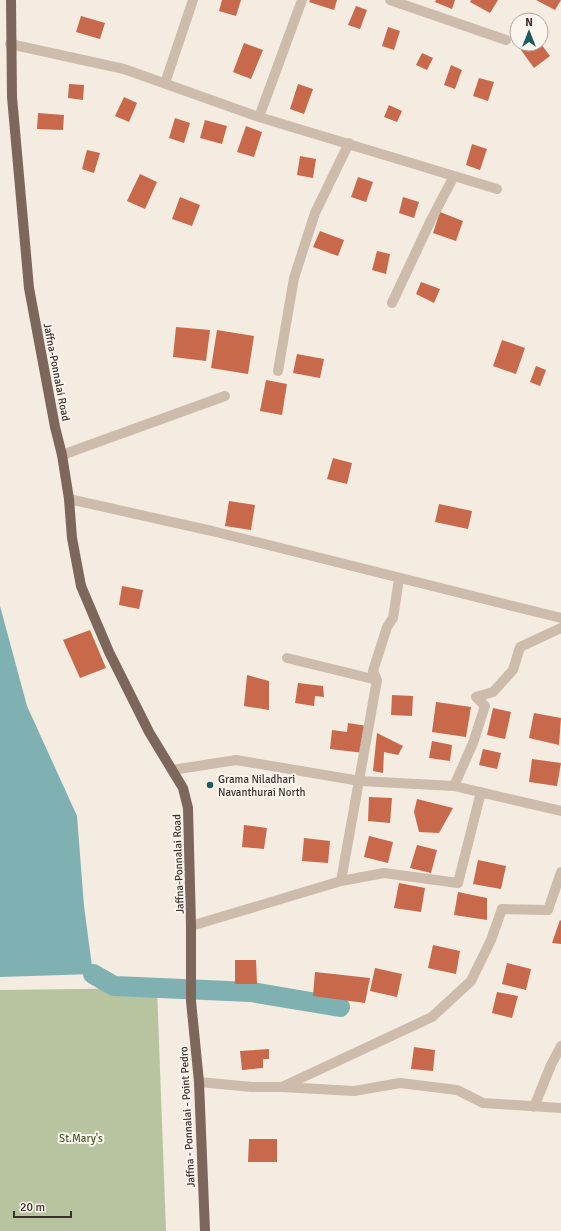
<svg xmlns="http://www.w3.org/2000/svg" width="561" height="1231" font-family="Signika,sans-serif">
	<style>
		.green { fill: #b8c4a0 }
		.water { fill: #7fb0b2 }
		.lines { fill: none; stroke-linecap: round; stroke-linejoin: round }
		.canal { stroke: #7fb0b2; stroke-width: 20 }
		.building { fill: #c8694b }
		.minor { stroke: #cdbbac; stroke-width: 10 }
		.major { stroke: #7d675c; stroke-width: 10 }
		.poi-dot { fill: #1f5a5e; stroke: #fbf5ee; stroke-width: 1.5 }
		.labels { text-anchor: middle; stroke-width: 4; stroke-linejoin: round; paint-order: stroke }
		.street-label { font-size: 11px; fill: #3b302b; stroke: #fbf5ee }
		.poi-label { font-size: 11px; fill: #3b302b; stroke: #fbf5ee; text-anchor: start }
		.park-label { font-size: 11px; fill: #4a5a2e; stroke: #fbf5ee }
	</style>
	<rect width="100%" height="100%" fill="#f4ebe1"/>
	<path class="green" d="M 157,988 L 166,1231 L 0,1231 L 0,990 Z"/>
	<path class="water" d="M 0,606 L 27,706 L 77,816 L 84,906 L 93,974 L 0,977 Z"/>
	<g class="lines">
		<path class="canal" d="M 93,974 L 114,986 L 251,992 L 340,1007"/>
	</g>
	<path class="building" d="M 222,0 L 241,0 L 236,16 L 219,11 Z
		M 310,0 L 337,0 L 334,10 L 309,2 Z
		M 436,0 L 455,0 L 452,9 L 435,2 Z
		M 471,0 L 498,0 L 490,13 L 470,2 Z
		M 536,0 L 561,0 L 555,10 Z
		M 356,6 L 367,10 L 360,29 L 348,25 Z
		M 81,16 L 105,23 L 100,39 L 76,32 Z
		M 388,27 L 400,31 L 394,50 L 382,46 Z
		M 244,43 L 263,50 L 251,79 L 233,72 Z
		M 529,44 L 541,44 L 550,56 L 534,68 L 521,50 Z
		M 422,53 L 433,58 L 427,70 L 416,65 Z
		M 451,65 L 462,70 L 455,89 L 444,85 Z
		M 479,78 L 494,82 L 488,101 L 473,96 Z
		M 69,84 L 84,85 L 83,100 L 68,98 Z
		M 298,84 L 313,89 L 304,114 L 290,109 Z
		M 124,97 L 137,103 L 129,122 L 115,116 Z
		M 389,105 L 402,111 L 397,122 L 384,117 Z
		M 38,113 L 64,115 L 63,130 L 37,129 Z
		M 175,118 L 190,123 L 184,143 L 169,138 Z
		M 205,120 L 227,126 L 222,144 L 200,138 Z
		M 246,126 L 262,132 L 254,157 L 237,152 Z
		M 472,144 L 487,149 L 480,170 L 466,165 Z
		M 87,150 L 100,153 L 94,173 L 82,169 Z
		M 300,156 L 316,159 L 313,178 L 297,175 Z
		M 140,174 L 157,182 L 145,209 L 127,201 Z
		M 358,177 L 373,182 L 366,202 L 351,197 Z
		M 180,197 L 200,205 L 192,226 L 172,219 Z
		M 403,197 L 419,202 L 414,218 L 399,213 Z
		M 440,212 L 463,221 L 456,241 L 433,233 Z
		M 320,231 L 344,240 L 338,256 L 313,247 Z
		M 377,251 L 390,254 L 386,274 L 372,270 Z
		M 421,282 L 440,289 L 434,303 L 416,294 Z
		M 176,327 L 210,330 L 206,361 L 173,357 Z
		M 217,330 L 254,336 L 248,374 L 211,368 Z
		M 502,340 L 525,348 L 516,374 L 493,366 Z
		M 297,354 L 324,359 L 320,378 L 293,373 Z
		M 536,366 L 546,370 L 540,386 L 530,382 Z
		M 266,380 L 287,384 L 282,415 L 260,411 Z
		M 333,458 L 352,463 L 347,484 L 327,479 Z
		M 229,501 L 255,505 L 251,530 L 225,526 Z
		M 439,504 L 472,511 L 468,529 L 435,522 Z
		M 122,586 L 143,590 L 139,609 L 119,605 Z
		M 90,630 L 106,668 L 80,678 L 63,640 Z
		M 247,675 L 269,681 L 269,710 L 244,706 Z
		M 298,683 L 323,686 L 324,697 L 315,696 L 314,706 L 295,703 Z
		M 392,695 L 413,696 L 412,716 L 391,715 Z
		M 436,702 L 471,707 L 466,737 L 432,732 Z
		M 493,708 L 511,712 L 505,739 L 487,735 Z
		M 534,713 L 561,718 L 559,745 L 529,738 Z
		M 348,723 L 367,726 L 364,753 L 330,749 L 332,730 L 347,732 Z
		M 377,733 L 403,746 L 398,755 L 384,752 L 383,773 L 373,771 Z
		M 432,741 L 452,745 L 450,761 L 429,758 Z
		M 483,749 L 501,753 L 497,769 L 479,765 Z
		M 532,759 L 561,763 L 557,786 L 529,782 Z
		M 369,797 L 392,798 L 390,823 L 368,821 Z
		M 417,799 L 453,808 L 439,833 L 419,832 L 414,812 Z
		M 244,825 L 267,828 L 264,849 L 242,847 Z
		M 369,836 L 393,842 L 388,863 L 364,857 Z
		M 304,838 L 330,841 L 328,863 L 302,861 Z
		M 417,845 L 437,850 L 431,873 L 410,868 Z
		M 478,860 L 506,866 L 501,889 L 473,884 Z
		M 399,883 L 425,888 L 421,912 L 394,908 Z
		M 458,892 L 487,898 L 487,920 L 454,915 Z
		M 560,920 L 561,921 L 561,944 L 552,943 Z
		M 433,945 L 460,951 L 456,974 L 428,968 Z
		M 235,960 L 256,960 L 257,984 L 235,984 Z
		M 507,963 L 531,969 L 526,990 L 502,984 Z
		M 375,968 L 402,974 L 397,997 L 370,991 Z
		M 315,972 L 370,978 L 365,1003 L 313,996 Z
		M 497,992 L 518,996 L 512,1018 L 492,1013 Z
		M 414,1047 L 435,1050 L 433,1071 L 411,1069 Z
		M 269,1049 L 269,1059 L 263,1059 L 263,1068 L 242,1070 L 240,1051 Z
		M 249,1139 L 277,1139 L 277,1162 L 248,1162 Z"/>
	<g class="lines">
		<path class="minor" d="M 390,0 L 506,40
			M 10,44 L 124,69 L 259,117 L 497,189
			M 165,83 L 193,0
			M 259,117 L 302,0
			M 392,303 L 431,220 L 454,176
			M 278,371 L 294,278 L 315,213 L 349,143
			M 62,455 L 225,396
			M 69,499 L 212,531 L 561,618
			M 287,658 L 377,680 L 341,881
			M 377,680 L 373,671 L 387,627 L 393,618 L 399,579
			M 172,770 L 236,760 L 360,781 L 454,786 L 561,811
			M 454,786 L 473,743 L 485,706 L 476,697 L 493,692 L 513,670 L 520,647 L 561,628
			M 191,926 L 341,881 L 384,873 L 458,883 L 481,792
			M 199,1082 L 252,1087 L 282,1087 L 354,1091 L 400,1083 L 457,1090 L 483,1103 L 561,1108
			M 282,1087 L 432,1017 L 471,981 L 491,940 L 502,909 L 548,910 L 561,872
			M 534,1107 L 551,1065 L 561,1046"/>
		<path class="major" d="M 11,0 L 12,97 L 29,288 L 55,427 L 62,455 L 69,499 L 72,538 L 81,586 L 109,652 L 149,732 L 183,788 L 188,808 L 191,926 L 191,1001 L 199,1082 L 205,1231"/>
	</g>
	<circle class="poi-dot" cx="210" cy="785" r="4"/>
	<g class="labels">
		<g class="street-label">
			<text transform="translate(57 372) rotate(79)" y="4">Jaffna-Ponnalai Road</text>
			<text transform="translate(178 864) rotate(-92)" y="4">Jaffna-Ponnalai Road</text>
			<text transform="translate(187 1117) rotate(-93)" y="4">Jaffna - Ponnalai - Point Pedro</text>
		</g>
		<g class="poi-label">
			<text x="218" y="783">Grama Niladhari<tspan x="218" dy="13">Navanthurai North</tspan></text>
		</g>
		<g class="park-label">
			<text x="81" y="1142">St.Mary's</text>
		</g>
	</g>
	<g transform="translate(529 32)"><circle r="19" fill="#fbf5ee" stroke="#aea6a0"/>
	<path d="M0-3L7 15L0 10L-7 15Z" fill="#1f5a5e"/>
	<text y="-6" font-size="11" font-weight="bold" text-anchor="middle" fill="#3b302b">N</text>
	</g>
	<path d="M14 1211v6h57v-6" fill="none" stroke="#3b302b" stroke-width="2"/>
	<text x="20" y="1211" font-size="12" fill="#3b302b" stroke="#fbf5ee" stroke-width="3" paint-order="stroke">20 m</text>
</svg>
